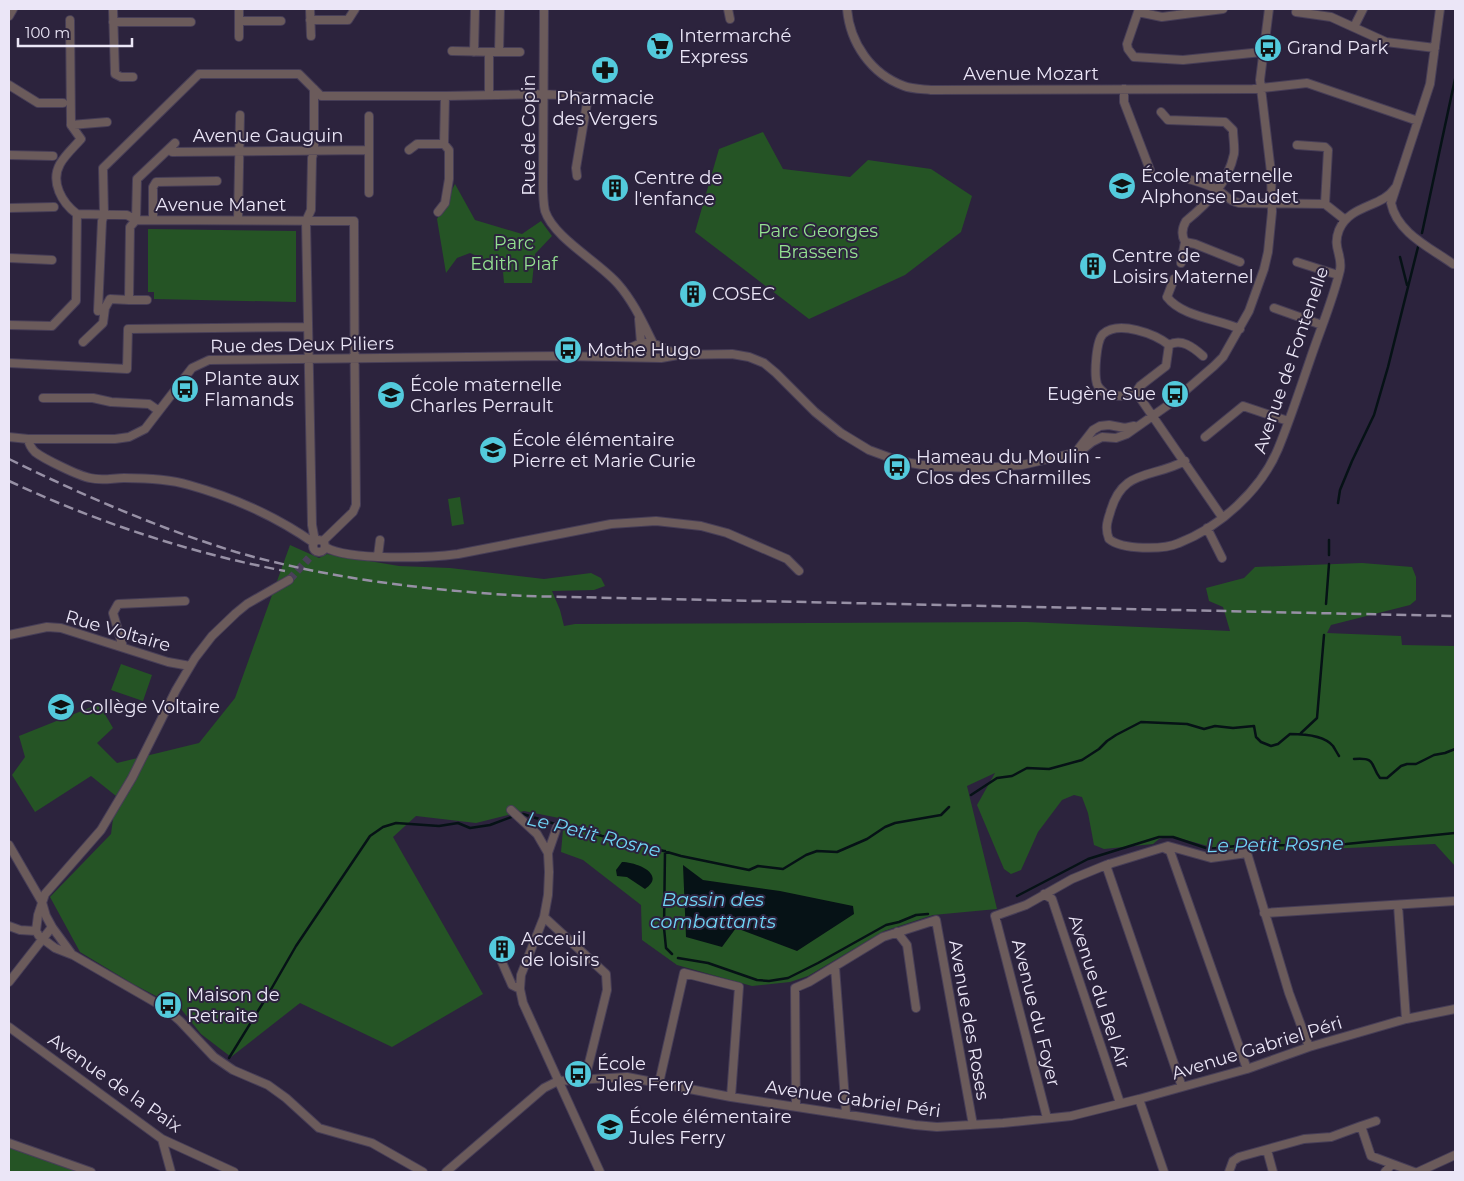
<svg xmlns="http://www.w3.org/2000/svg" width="1464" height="1181" font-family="Montserrat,sans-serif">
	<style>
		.green { fill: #255425 }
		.water { fill: #061216 }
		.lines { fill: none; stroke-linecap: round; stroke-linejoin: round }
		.stream { stroke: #061216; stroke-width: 2.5 }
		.minor-tunnel { stroke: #494059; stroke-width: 8; stroke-dasharray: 8 4; stroke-linecap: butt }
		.minor-casing { stroke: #473e57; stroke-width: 10 }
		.minor { stroke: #6b5b5b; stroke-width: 8 }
		.rail { stroke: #9790a5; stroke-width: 2.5; stroke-dasharray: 10 5; stroke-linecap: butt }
		.labels { text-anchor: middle; stroke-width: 4; stroke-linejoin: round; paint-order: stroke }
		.poi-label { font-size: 18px; fill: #ebe6f7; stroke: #2c233d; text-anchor: start }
		.street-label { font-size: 18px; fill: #ebe6f7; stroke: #2c233d }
		.park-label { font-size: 18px; fill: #94e091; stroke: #2c233d }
		.water-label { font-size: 19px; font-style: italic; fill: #70d5f6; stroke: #2c233d }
	</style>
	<rect width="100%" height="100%" fill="#2c233d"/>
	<path class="green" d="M 763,132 L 783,169 L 850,177 L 868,160 L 931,169 L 972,196 L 961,232 L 905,275 L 809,319 L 695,232 L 719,149 Z
		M 455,184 L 475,220 L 522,234 L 541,221 L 552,236 L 535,254 L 532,283 L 504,283 L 503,272 L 489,261 L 470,253 L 457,258 L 446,273 L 437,219 Z
		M 148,229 L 296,231 L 296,302 L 154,299 L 154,292 L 148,292 Z
		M 460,497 L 464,524 L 452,526 L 448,499 Z
		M 290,545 L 319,558 L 327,554 L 399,566 L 450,568 L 544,579 L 591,573 L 601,578 L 605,586 L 594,590 L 552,591 L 560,610 L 564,626 L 575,624 L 1027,622 L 1230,631 L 1223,607 L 1209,601 L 1206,588 L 1244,578 L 1255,567 L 1362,563 L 1412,567 L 1416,577 L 1416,600 L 1410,605 L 1331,625 L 1327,633 L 1401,636 L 1402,645 L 1455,646 L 1455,866 L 1435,844 L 1305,850 L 1219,849 L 1171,836 L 1159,839 L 1153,844 L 1104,849 L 1094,845 L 1088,813 L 1082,797 L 1074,795 L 1062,800 L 1038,832 L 1021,870 L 1011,874 L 1004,869 L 977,805 L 995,773 L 967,786 L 997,909 L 933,915 L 884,931 L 808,976 L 790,982 L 752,986 L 677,965 L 642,940 L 641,905 L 583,860 L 561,852 L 564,819 L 524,811 L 476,823 L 416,816 L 393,837 L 483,994 L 392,1047 L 300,1003 L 231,1057 L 201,1034 L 181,1009 L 133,984 L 80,952 L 50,897 L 111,834 L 116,796 L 91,776 L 35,812 L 12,775 L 25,757 L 19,736 L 99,704 L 113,728 L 97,743 L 117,763 L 199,743 L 235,698 Z
		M 121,664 L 152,675 L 143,701 L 111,690 Z
		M 9,1143 L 91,1172 L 9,1172 Z"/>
	<path class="water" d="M 622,862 C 636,862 667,874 645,889 L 627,877 L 617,876 L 616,870 Z
		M 683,865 L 703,880 L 780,891 L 853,906 L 854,914 L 797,951 L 736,928 L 722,947 L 686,937 Z"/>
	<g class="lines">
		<path class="stream" d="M 1422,233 L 1455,79
			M 1400,257 L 1407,285
			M 1338,503 L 1340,490 L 1352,461 L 1374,415 L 1388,367 L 1418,247
			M 1329,555 L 1329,540
			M 1326,604 L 1329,564
			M 1301,733 L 1317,718 L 1324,635
			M 1354,759 C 1377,757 1370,765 1380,778 L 1387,778 L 1401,766 L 1407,764 L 1416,764 L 1434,755 L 1445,753 L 1455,749
			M 971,795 L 997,778 L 1012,776 L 1027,768 L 1049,769 L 1082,760 L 1099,749 L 1107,741 L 1116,735 L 1141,722 L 1187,724 L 1204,729 L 1215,726 L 1233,728 L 1254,726 L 1256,737 L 1261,742 L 1271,746 L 1278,744 L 1290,734 C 1303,734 1324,735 1333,746 C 1335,749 1337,753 1339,756
			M 520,815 L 523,814 L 555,824 L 566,825 L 602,836 L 643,845 L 681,856 L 749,870 L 758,866 L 783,869 L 806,855 L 817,851 L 837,852 L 867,839 L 885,827 L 895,823 L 941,815 L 949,807
			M 665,851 L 664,928 L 666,948 L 672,954
			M 1017,896 L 1088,859 L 1159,837 L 1173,837 L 1209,849 L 1236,846 L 1346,844 L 1455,833
			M 678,958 L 708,963 L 757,980 L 769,981 L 788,978 L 818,963 L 886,925 L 899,922 L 916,915 L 928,914
			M 229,1058 L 266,998 L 296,946 L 370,836 L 383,827 L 396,823 L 439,826 L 458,823 L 470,828 L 490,825 L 514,816"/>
		<path class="minor-tunnel" d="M 289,580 L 309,558"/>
		<g class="minor-casing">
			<path id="minor" d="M 113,9 L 115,74 L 121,77 L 133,77
				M 239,9 L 239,37
				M 310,9 L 311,36
				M 500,9 L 499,52 L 520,52
				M 544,9 L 543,184 C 543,193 543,202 545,211 C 554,238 599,262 618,284 C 633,301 643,323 653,343 L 649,357
				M 728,9 L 730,19
				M 847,9 C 850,43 871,74 904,86 C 912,89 922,89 931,90 L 1253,89 L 1307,83 L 1418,121
				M 1139,9 L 1127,44 L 1128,49 L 1134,57 L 1183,60 L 1262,52
				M 1440,9 L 1430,84 L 1391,203 C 1397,233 1431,248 1453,264
				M 1138,12 L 1162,17 L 1223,9
				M 1296,12 L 1331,17 L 1386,42 L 1435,48
				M 9,16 L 13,9
				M 70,20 L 71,125 L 107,122
				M 310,20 L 348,20 L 355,9
				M 239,21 L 281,21
				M 113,22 L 191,22
				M 1354,27 L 1363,9
				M 452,51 L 499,52
				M 474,52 L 475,9
				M 489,52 L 489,94
				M 9,85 L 38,103 L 63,103
				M 314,89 L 314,151 L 312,158 L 311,210 L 306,221 L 312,525 L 315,541
				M 1124,89 L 1124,102 L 1150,170
				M 1161,112 L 1168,120 L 1225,122 L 1233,130 C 1233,137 1235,147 1234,154 C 1228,183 1208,203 1186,221 C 1182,228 1181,235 1185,242 L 1195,244 L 1240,262
				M 71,125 L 81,139 C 74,147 65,155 60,164 C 50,182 62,203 77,214 L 127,215 L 136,220 L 354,221 C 354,316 355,410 356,505 L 353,512 L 323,541
				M 1297,145 L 1325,147 L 1328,150 L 1325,204
				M 169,149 L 172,152 L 369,150
				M 409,150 L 417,144 L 444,144
				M 9,155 L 53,156
				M 1174,175 C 1188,179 1203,182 1216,189 C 1226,194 1226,200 1239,203 L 1325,204 L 1344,219
				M 369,193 L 369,116
				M 9,208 L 54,207
				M 438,212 L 445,203 L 449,179 L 449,150 L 444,144 L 445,96
				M 136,220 L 130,227 L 129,300 L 147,300
				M 136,220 L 137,179 L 175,143
				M 153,220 L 153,187 L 156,182 L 217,181
				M 238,220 L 240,115
				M 9,258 L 52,260
				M 1297,262 L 1338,275
				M 1181,263 L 1185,242
				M 1167,297 C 1182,317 1219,319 1240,329
				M 1167,297 L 1174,279
				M 1274,308 L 1322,325
				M 98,311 L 102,221 L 104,215 L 103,168 L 199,74 L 299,74 L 321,96 L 445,96 L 544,94 L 588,97 L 576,168 L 577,176
				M 639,319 L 641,343 L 649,357
				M 9,325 L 52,326 L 76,301 L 77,214
				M 83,342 L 103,323 L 105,308 L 110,299 L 129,300
				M 1169,345 C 1181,338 1193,347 1203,356
				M 617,354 L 641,343 L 653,343 L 678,355
				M 9,363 L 127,369 L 128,329 L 308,327
				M 1136,392 L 1122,396 L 1107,395 C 1103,392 1099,389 1097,384 C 1094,374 1096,341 1103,334 C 1119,320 1155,334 1169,345 L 1166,366 L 1140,386 L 1136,392 L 1222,517
				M 43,398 L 93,398 L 111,402 L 149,404 L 159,411
				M 9,437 L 28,439 L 115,439 L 129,437 L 145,429 L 192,368 L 209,360 L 562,356 L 661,358 L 678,355 L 732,354 L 749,357 L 764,363 L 776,373 L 815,412 L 841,433 L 869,450 L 899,461 L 934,467 L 982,468 L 1022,465 L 1074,453 L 1082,450 L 1092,442 L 1102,437 L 1116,438 L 1127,434 L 1171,403 L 1214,366 L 1223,357 L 1249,311 L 1264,269 L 1268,252 L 1272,212 L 1271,172 L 1260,80 L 1269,9
				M 1205,437 L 1243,406 L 1288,421
				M 28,439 C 29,444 31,448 35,452 C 44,459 79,476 90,478 C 102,481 113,478 124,478 C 146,478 169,479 189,485 C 232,497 277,517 314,543
				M 1079,448 L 1093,430 L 1100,426 L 1109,425 L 1125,428 L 1134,426
				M 1185,461 C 1151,479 1122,468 1110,513 C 1107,522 1105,529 1109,539 C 1122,550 1163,550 1179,543 C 1220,527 1261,490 1278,449 C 1290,420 1300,389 1310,360 C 1320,330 1333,300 1340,270 C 1343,255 1332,248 1339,230 C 1350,204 1382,208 1395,188
				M 1207,528 L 1222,558
				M313 546a6 6 0 1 1 12 0a6 6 0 1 1-12 0Z
				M 325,547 C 349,561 429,558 458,554 L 611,524 L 656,521 L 701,526 L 727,533 L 787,559 L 799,571
				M 378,556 L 380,540
				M 289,580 L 247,604 L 236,613 L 212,636 L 195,658 L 176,690 L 132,778 L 101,830 L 45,894 L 38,915 L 36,931 L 39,936 L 55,948 L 73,955 L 165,1008 L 180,1021 L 214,1057 L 233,1070 L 268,1085 L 286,1098 L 319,1128 L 372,1143 L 423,1172
				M 9,635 L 47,627 L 61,628 L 168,662 L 190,666
				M 123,647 L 113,613 L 118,604 L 185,601
				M 511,810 L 537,834 L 548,853
				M 557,827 L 548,853 L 549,872 L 548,895 L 544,917 L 521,975 L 520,989 L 523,1003 L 600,1172
				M 9,845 L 42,902 L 46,916 L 52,927 L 71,953
				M 1164,848 L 1170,851 L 1247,1069
				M 1109,864 L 1107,868 L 1182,1087
				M 1044,894 L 1052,899 L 1120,1103
				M 1398,905 L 1406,1019
				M 1264,913 L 1455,901
				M 544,917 L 606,974 L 607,990 L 585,1079
				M 9,926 L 20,930 L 36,931
				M 897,932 L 907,945 L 916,1008
				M 501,960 L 512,985 L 520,989
				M 835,967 L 846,1113
				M 9,982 L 52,927
				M 9,1027 L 162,1139 L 234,1172
				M 659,1083 L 684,973 L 739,987 L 731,1097
				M 1139,1099 L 1164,1172
				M 796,1106 L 795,988 L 809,982 L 883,937 L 936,920 L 973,1125
				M 1047,1118 L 995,916 L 1026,905 L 1072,879 L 1106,865 L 1168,846 L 1211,858 L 1247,853 L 1289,993 L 1309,1047
				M 1376,1121 L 1361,1126 L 1371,1156 L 1414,1172
				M 162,1139 L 171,1172
				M 9,1143 L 91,1172
				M 1267,1150 L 1273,1172
				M 446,1172 L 544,1088 L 558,1081 L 627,1077 L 731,1097 L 915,1125 L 937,1127 L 1003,1123 L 1071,1116 L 1139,1099 L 1247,1069 L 1309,1047 L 1406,1019 L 1455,1009
				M 1229,1172 L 1233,1161 L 1239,1157 L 1304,1139 L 1331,1137 L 1361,1126
				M 1385,1172 L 1392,1164
				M 1418,1172 L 1455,1155"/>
		</g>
		<use href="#minor" class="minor"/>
		<path class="rail" d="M 9,459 C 82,495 158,528 236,552 C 330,579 426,590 524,596 L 1455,616
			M 9,481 C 96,522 190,553 285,571"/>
	</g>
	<defs>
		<g id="supermarket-disc" transform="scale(1.4375)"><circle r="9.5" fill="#53cadc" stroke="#2c233d"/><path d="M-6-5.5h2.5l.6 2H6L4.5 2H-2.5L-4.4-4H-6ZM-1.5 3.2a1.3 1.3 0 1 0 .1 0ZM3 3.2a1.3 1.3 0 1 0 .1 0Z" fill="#111"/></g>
		<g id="bus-disc" transform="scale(1.4375)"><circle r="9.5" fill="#53cadc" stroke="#2c233d"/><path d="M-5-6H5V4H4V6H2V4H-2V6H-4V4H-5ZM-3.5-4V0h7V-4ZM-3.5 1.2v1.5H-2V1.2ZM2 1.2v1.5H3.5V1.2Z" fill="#111"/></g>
		<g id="pharmacy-disc" transform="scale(1.4375)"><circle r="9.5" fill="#53cadc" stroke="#2c233d"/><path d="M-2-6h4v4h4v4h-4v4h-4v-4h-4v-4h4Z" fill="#111"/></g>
		<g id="school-disc" transform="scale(1.4375)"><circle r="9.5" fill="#53cadc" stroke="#2c233d"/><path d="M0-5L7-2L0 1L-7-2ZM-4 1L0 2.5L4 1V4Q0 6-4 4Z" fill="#111"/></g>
		<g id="building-disc" transform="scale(1.4375)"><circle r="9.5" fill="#53cadc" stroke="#2c233d"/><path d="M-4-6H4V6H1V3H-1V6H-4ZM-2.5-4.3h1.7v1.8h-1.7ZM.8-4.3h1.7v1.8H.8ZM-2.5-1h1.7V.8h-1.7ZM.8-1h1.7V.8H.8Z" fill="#111"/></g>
	</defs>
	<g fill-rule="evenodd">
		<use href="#supermarket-disc" x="660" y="46"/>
		<use href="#bus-disc" x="1268" y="48"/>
		<use href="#pharmacy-disc" x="605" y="70"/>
		<use href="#school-disc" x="1122" y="186"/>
		<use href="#building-disc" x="615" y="188"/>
		<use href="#building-disc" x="1093" y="266"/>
		<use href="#building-disc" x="693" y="294"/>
		<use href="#bus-disc" x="568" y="350"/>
		<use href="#bus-disc" x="185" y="389"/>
		<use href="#bus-disc" x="1175" y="394"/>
		<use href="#school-disc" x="391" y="395"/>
		<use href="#school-disc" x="493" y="450"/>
		<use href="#bus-disc" x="897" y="467"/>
		<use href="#school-disc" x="61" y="707"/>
		<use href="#building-disc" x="502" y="949"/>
		<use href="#bus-disc" x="168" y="1005"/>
		<use href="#bus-disc" x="578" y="1074"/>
		<use href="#school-disc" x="610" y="1127"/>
	</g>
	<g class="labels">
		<g class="poi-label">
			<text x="679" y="42">Intermarché<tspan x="679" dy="21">Express</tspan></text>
			<text x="1287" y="54">Grand Park</text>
			<text x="605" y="104" text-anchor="middle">Pharmacie<tspan x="605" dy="21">des Vergers</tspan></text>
			<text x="1141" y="182">École maternelle<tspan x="1141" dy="21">Alphonse Daudet</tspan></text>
			<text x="634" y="184">Centre de<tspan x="634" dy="21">l'enfance</tspan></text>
			<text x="1112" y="262">Centre de<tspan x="1112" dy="21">Loisirs Maternel</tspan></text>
			<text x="712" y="300">COSEC</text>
			<text x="587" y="356">Mothe Hugo</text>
			<text x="204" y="385">Plante aux<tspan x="204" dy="21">Flamands</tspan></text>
			<text x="410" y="391">École maternelle<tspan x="410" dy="21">Charles Perrault</tspan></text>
			<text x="1156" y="400" text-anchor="end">Eugène Sue</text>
			<text x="512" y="446">École élémentaire<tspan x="512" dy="21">Pierre et Marie Curie</tspan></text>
			<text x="916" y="463">Hameau du Moulin -<tspan x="916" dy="21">Clos des Charmilles</tspan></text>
			<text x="80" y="713">Collège Voltaire</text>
			<text x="521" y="945">Acceuil<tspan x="521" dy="21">de loisirs</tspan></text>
			<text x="187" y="1001">Maison de<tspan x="187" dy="21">Retraite</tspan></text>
			<text x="597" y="1070">École<tspan x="597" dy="21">Jules Ferry</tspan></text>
			<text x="629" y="1123">École élémentaire<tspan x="629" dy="21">Jules Ferry</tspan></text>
		</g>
		<g class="street-label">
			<text x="1031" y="80">Avenue Mozart</text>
			<text transform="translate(529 135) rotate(-90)" y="6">Rue de Copin</text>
			<text x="268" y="142">Avenue Gauguin</text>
			<text x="221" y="211">Avenue Manet</text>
			<text transform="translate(302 345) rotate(-1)" y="6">Rue des Deux Piliers</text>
			<text transform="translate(1291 360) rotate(-71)" y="6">Avenue de Fontenelle</text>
			<text transform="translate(118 631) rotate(16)" y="6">Rue Voltaire</text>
			<text transform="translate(1099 992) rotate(72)" y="6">Avenue du Bel Air</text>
			<text transform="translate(1036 1013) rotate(76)" y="6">Avenue du Foyer</text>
			<text transform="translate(969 1020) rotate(80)" y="6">Avenue des Roses</text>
			<text transform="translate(1257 1048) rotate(-17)" y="6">Avenue Gabriel Péri</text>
			<text transform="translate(115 1083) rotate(35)" y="6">Avenue de la Paix</text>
			<text transform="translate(853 1099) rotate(8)" y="6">Avenue Gabriel Péri</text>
		</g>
		<g class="park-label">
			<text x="818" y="237">Parc Georges<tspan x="818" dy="21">Brassens</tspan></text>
			<text x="514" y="249">Parc<tspan x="514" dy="21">Edith Piaf</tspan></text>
		</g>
		<g class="water-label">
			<text transform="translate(594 834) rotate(14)" y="7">Le Petit Rosne</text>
			<text transform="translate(1275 844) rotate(-1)" y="7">Le Petit Rosne</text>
			<text x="713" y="906">Bassin des<tspan x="713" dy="22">combattants</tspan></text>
		</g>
	</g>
	<rect width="1464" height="1181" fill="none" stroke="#ebe6f7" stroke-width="20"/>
	<path d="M18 38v8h114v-8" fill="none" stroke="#ebe6f7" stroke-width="2.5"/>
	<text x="25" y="38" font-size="15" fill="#ebe6f7" stroke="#2c233d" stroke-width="4" paint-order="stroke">100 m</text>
</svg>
